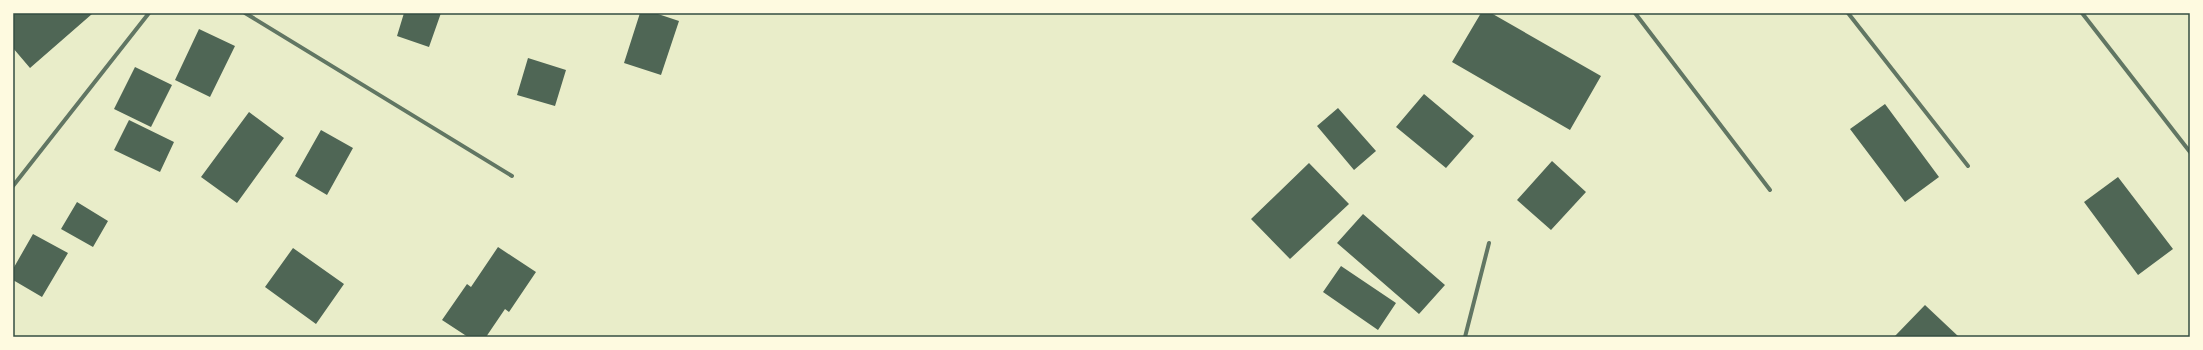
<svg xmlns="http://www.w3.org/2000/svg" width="2203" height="350" font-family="'Golos Text',sans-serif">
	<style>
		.building { fill: #4f6655 }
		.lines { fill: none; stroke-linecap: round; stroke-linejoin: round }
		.minor { stroke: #617663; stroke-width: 4 }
		.neatline { fill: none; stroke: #344e41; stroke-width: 1.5 }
	</style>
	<rect width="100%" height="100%" fill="#e9edc9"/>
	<path class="building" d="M 13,13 L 91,13 L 92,14 L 30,68 L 13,48 Z
		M 404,13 L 441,13 L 429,47 L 397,36 Z
		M 640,13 L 655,13 L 679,21 L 661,75 L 624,63 Z
		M 1481,13 L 1491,13 L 1601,76 L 1570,130 L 1452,62 Z
		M 199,29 L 235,46 L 210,97 L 175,80 Z
		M 528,58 L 566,70 L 555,106 L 517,95 Z
		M 135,67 L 172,85 L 151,127 L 114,109 Z
		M 1424,94 L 1474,136 L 1446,168 L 1396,127 Z
		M 1885,104 L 1939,177 L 1905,202 L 1850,129 Z
		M 1338,108 L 1376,151 L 1354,170 L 1317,126 Z
		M 249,112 L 284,138 L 237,203 L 201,177 Z
		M 129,120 L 174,142 L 160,172 L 114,150 Z
		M 321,130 L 353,148 L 327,195 L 295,176 Z
		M 1552,161 L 1586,192 L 1551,230 L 1517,200 Z
		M 1309,163 L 1349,204 L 1290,259 L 1251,219 Z
		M 2118,177 L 2173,249 L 2138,275 L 2084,202 Z
		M 77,202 L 108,221 L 93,247 L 61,229 Z
		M 1363,214 L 1445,285 L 1419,314 L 1337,243 Z
		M 33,234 L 68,253 L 42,297 L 13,280 L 13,269 Z
		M 498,247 L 536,272 L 509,312 L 505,309 L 486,337 L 468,337 L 442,320 L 467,284 L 471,287 Z
		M 293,248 L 344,284 L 316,324 L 265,287 Z
		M 1341,266 L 1396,303 L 1378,330 L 1323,292 Z
		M 1925,305 L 1959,337 L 1894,337 Z"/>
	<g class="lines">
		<path class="minor" d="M 245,13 L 512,176
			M 1635,13 L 1770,190
			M 1848,13 L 1968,166
			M 2082,13 L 2190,152
			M 13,186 L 149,13
			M 1465,337 L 1489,243"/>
	</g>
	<rect width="2203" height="350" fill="none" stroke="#fefae0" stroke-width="28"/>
	<rect x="14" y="14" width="2175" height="322" class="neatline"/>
</svg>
